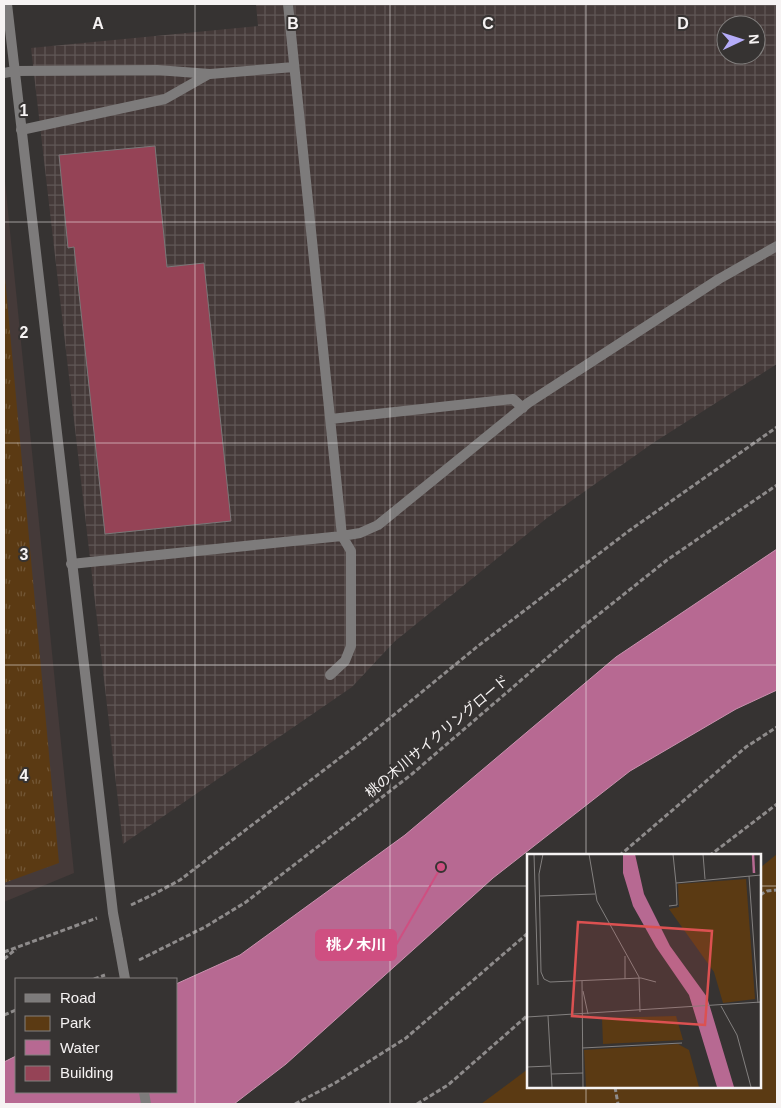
<svg xmlns="http://www.w3.org/2000/svg" width="781" height="1108" font-family="Arial,'Noto Sans JP',sans-serif">
	<style>
		.built { fill: #453a39 }
		.industrial { fill: url(#industrial-grid); fill-rule: evenodd }
		.grass { fill: url(#grass-tufts) }
		.park { fill: #5b3a13 }
		.water { fill: #b76992; stroke: #ca92af }
		.building { fill: #954356; stroke: #7b7778 }
		.lines { fill: none; stroke-linecap: round; stroke-linejoin: round }
		.path { stroke: #8e8b8b; stroke-width: 3; stroke-dasharray: 5 2.5; stroke-linecap: butt }
		.service { stroke: #7d7b7b; stroke-width: 10 }
		.tertiary { stroke: #7d7b7b; stroke-width: 10 }
		.tertiary-bridge { stroke: #7d7b7b; stroke-width: 10 }
		.grid { fill: none; stroke: #f6f3f3; stroke-width: 1; stroke-opacity: 0.55 }
		.labels { text-anchor: middle; stroke-width: 4; stroke-linejoin: round; paint-order: stroke }
		.street-label { font-size: 14px; fill: #f6f3f3; stroke: #363332 }
		.inset-river { fill: none; stroke: #b76992; stroke-width: 2.5 }
		.inset-road { fill: none; stroke: #83807f; stroke-width: 1 }
		.view { fill: #dc5151; fill-opacity: 0.15; stroke: #dc5151; stroke-width: 2.5 }
		.inset-edge { fill: none; stroke: #f6f3f3; stroke-width: 2.5 }
		.grid-label { font-size: 16px; text-anchor: middle; font-weight: bold; fill: #f6f3f3; stroke: #363332; stroke-width: 4; stroke-linejoin: round; paint-order: stroke }
		.leader { fill: none; stroke: #cf4f81; stroke-width: 2 }
		.callout-dot { fill: #cf4f81; stroke: #363332; stroke-width: 2 }
		.callout { fill: #cf4f81; stroke: #cf4f81; stroke-width: 2 }
		.callout-label { font-size: 15px; text-anchor: middle; font-weight: bold; fill: #fff }
	</style>
	<defs>
		<pattern id="industrial-grid" width="8" height="8" patternUnits="userSpaceOnUse" patternTransform="scale(1.25)"><rect width="8" height="8" fill="#453a39"/><path d="M0 4h8M4 0v8" fill="none" stroke="#605756"/></pattern>
		<pattern id="grass-tufts" width="24" height="20" patternUnits="userSpaceOnUse" patternTransform="scale(1.25)"><rect width="24" height="20" fill="#5b3a13"/><path d="M3 7l-1-3M5 7V3M7 7l1-3M15 17l-1-3M17 17v-4M19 17l1-3" fill="none" stroke="#735736"/></pattern>
	</defs>
	<rect width="100%" height="100%" fill="#363332"/>
	<path class="built" d="M 4,171 L 74,873 L 4,902 Z"/>
	<path class="industrial" d="M 256,4 L 777,4 L 777,364 L 653,443 L 547,518 L 394,642 L 352,687 L 123,844 L 31,48 L 258,26 ZM 726,25 L 756,25 L 756,55 L 726,55 Z"/>
	<path class="grass" d="M 4,267 L 59,863 L 4,883 Z"/>
	<path class="park" d="M 777,854 L 777,1104 L 481,1104 L 528,1069 L 528,1087 L 760,1087 L 760,868 Z"/>
	<path class="water" d="M 777,549 L 777,690 L 736,709 L 630,771 L 493,878 L 286,1064 L 234,1104 L 4,1104 L 4,1062 L 16,1056 L 16,1092 L 176,1092 L 176,984 L 240,955 L 405,835 L 616,657 Z"/>
	<path class="building" d="M 155,146 L 167,267 L 204,263 L 231,521 L 105,534 L 74,247 L 68,248 L 59,155 Z"/>
	<g class="lines">
		<path class="path" d="M 619,856 L 746,747 L 777,727
			M 709,856 L 777,804
			M 760,895 L 767,891 L 777,890
			M 131,905 L 154,894 L 180,880 L 362,741 L 478,646 L 630,530 L 777,427
			M 4,952 L 97,918
			M 4,959 L 16,949
			M 139,960 L 205,927 L 246,902 L 412,774 L 584,626 L 667,560 L 777,485
			M 94,979 L 105,975
			M 4,1015 L 16,1010
			M 615,1087 L 618,1104
			M 295,1104 L 335,1083 L 406,1038 L 528,933
			M 417,1104 L 448,1085 L 528,1015"/>
		<path class="service" d="M 288,4 L 342,536 L 351,551 L 351,646 L 345,661 L 330,675
			M 15,71 L 157,70 L 210,74 L 294,67
			M 21,130 L 165,99 L 209,74
			M 331,419 L 513,399 L 523,408
			M 71,564 L 342,536 L 360,533 L 378,525 L 528,403 L 719,279 L 777,246"/>
		<path class="tertiary" d="M 7,4 L 113,913 L 118,940
			M 4,73 L 15,71
			M 144,1092 L 146,1104"/>
		<path class="tertiary-bridge" d="M 118,940 L 125,979"/>
	</g>
	<path class="grid" d="M 195,4 L 195,1104M 390,4 L 390,1104M 586,4 L 586,856M 4,222 L 777,222M 4,443 L 777,443M 4,665 L 777,665M 4,886 L 528,886M 760,886 L 777,886M 586,1087 L 586,1104"/>
	<g class="labels">
		<g class="street-label">
			<text transform="translate(437 736) rotate(-40)" y="5">桃の木川サイクリングロード</text>
		</g>
	</g>
	<g transform="translate(527 854)">
		<rect width="234" height="234" fill="#363332"/>
		<path d="M 149,162 L 156,186 L 76,190 L 75,164 Z" fill="#5b3a13"/>
		<path d="M 219,25 L 228,145 L 196,149 L 187,118 L 142,55 L 152,53 L 151,30 ZM 151,190 L 162,196 L 172,233 L 59,233 L 57,196 Z" fill="#5b3a13"/>
		<path d="M 96,0 L 108,0 L 117,40 L 143,92 L 180,143 L 207,233 L 190,233 L 162,141 L 129,93 L 106,52 L 96,19 Z" fill="#b76992"/>
		<path class="inset-river" d="M 226,0 L 227,19"/>
		<path class="inset-road" d="M 7,0 L 11,131M 16,0 L 12,20 L 14,118 L 17,125 L 23,128 L 114,124 L 129,128M 62,0 L 70,47 L 112,123 L 113,158M 146,0 L 149,29M 176,0 L 178,25M 222,22 L 231,149M 13,42 L 68,40M 142,52 L 150,51 L 149,29 L 234,21M 98,125 L 98,102M 55,127 L 56,233M 56,137 L 61,160M 194,152 L 210,181 L 224,233M 21,162 L 25,233M 0,163 L 234,148M 55,194 L 155,189M 0,213 L 23,212M 24,220 L 56,219"/>
		<path class="view" d="M 51,68 L 185,77 L 178,171 L 45,162 Z"/>
		<rect width="234" height="234" class="inset-edge"/>
	</g>
	<g class="grid-label">
		<text x="98" y="29">A</text>
		<text x="293" y="29">B</text>
		<text x="488" y="29">C</text>
		<text x="683" y="29">D</text>
		<text x="24" y="116">1</text>
		<text x="24" y="338">2</text>
		<text x="24" y="560">3</text>
		<text x="24" y="781">4</text>
	</g>
	<path class="leader" d="M441 867L396 945"/>
	<circle class="callout-dot" cx="441" cy="867" r="5"/>
	<rect class="callout" x="316" y="930" width="80" height="30" rx="5"/>
	<g class="callout-label">
		<text x="356" y="950">桃ノ木川</text>
	</g>
	<rect width="781" height="1108" fill="none" stroke="#f6f3f3" stroke-width="10"/>
	<rect x="15" y="978" width="162" height="115" fill="#363332" stroke="#83807f"/>
	<rect x="25" y="994" width="25" height="8" fill="#7d7b7b" stroke="#83807f"/>
	<text x="60" y="1003" font-size="15" fill="#f6f3f3">Road</text>
	<rect x="25" y="1016" width="25" height="15" fill="#5b3a13" stroke="#83807f"/>
	<text x="60" y="1028" font-size="15" fill="#f6f3f3">Park</text>
	<rect x="25" y="1040" width="25" height="15" fill="#b76992" stroke="#83807f"/>
	<text x="60" y="1053" font-size="15" fill="#f6f3f3">Water</text>
	<rect x="25" y="1066" width="25" height="15" fill="#954356" stroke="#83807f"/>
	<text x="60" y="1078" font-size="15" fill="#f6f3f3">Building</text>
	<g transform="translate(741 40) rotate(86)"><circle r="24" fill="#363332" stroke="#83807f"/>
	<path d="M0-4L9 19L0 12L-9 19Z" fill="#b5acf9"/>
	<text y="-8" font-size="14" font-weight="bold" text-anchor="middle" fill="#f6f3f3">N</text>
	</g>
</svg>
